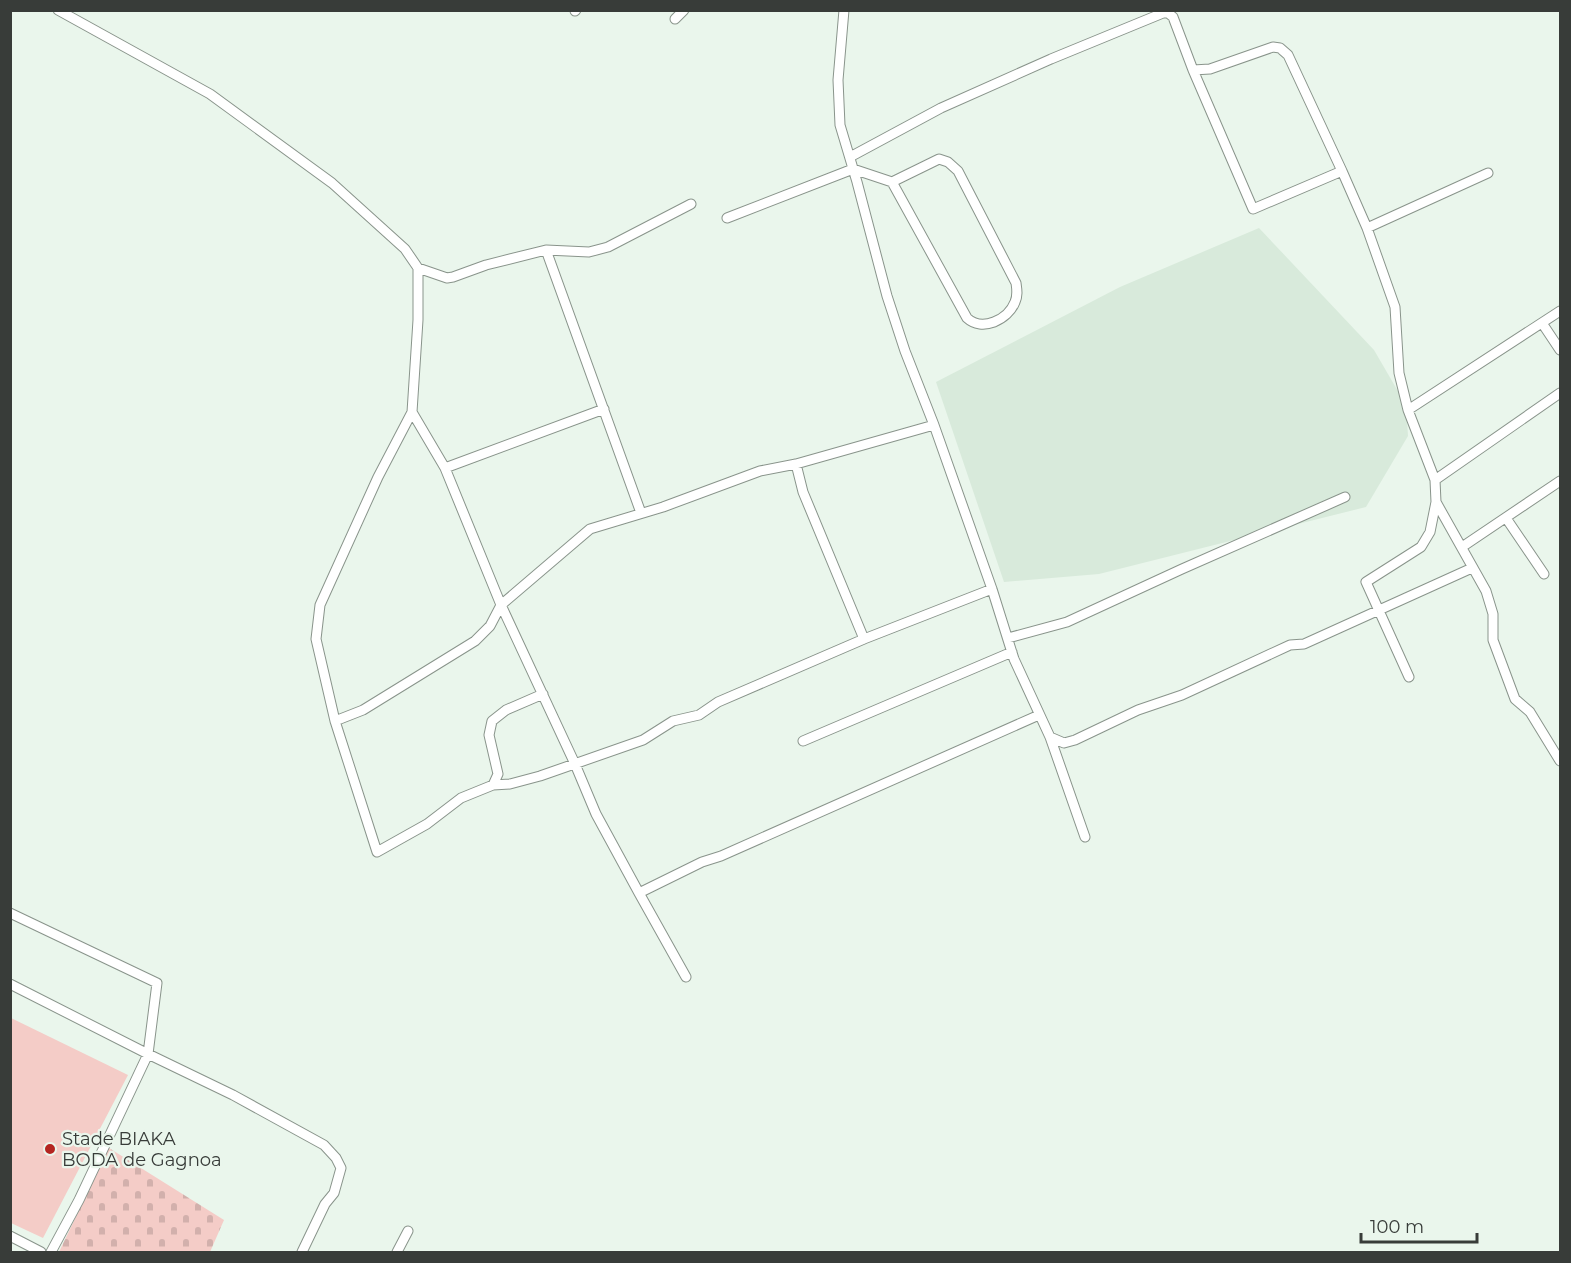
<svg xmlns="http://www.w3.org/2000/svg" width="1571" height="1263" font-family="Montserrat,sans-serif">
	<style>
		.built { fill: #d8eadb }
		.cemetery { fill: url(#cemetery-stones) }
		.pitch { fill: #f4ccc7 }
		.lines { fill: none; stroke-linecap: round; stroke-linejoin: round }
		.minor-casing { stroke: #89948b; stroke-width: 11 }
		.minor { stroke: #fff; stroke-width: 9 }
		.poi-dot { fill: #b42521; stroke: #eaf6ec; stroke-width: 2 }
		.labels { text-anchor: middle; stroke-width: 4.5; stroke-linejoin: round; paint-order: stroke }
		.poi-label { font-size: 18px; fill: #383c39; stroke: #eaf6ec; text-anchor: start }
	</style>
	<defs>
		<pattern id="cemetery-stones" width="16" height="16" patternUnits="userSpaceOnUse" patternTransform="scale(1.5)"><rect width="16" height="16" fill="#f4ccc7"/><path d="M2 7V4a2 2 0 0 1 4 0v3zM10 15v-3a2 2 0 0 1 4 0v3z" fill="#d2b0ac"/></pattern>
	</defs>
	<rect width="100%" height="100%" fill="#eaf6ec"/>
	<path class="built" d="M 1259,228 L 1374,350 L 1406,405 L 1408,436 L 1366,507 L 1099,574 L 1004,582 L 936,382 L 1120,287 Z"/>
	<path class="cemetery" d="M 109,1148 L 224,1220 L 210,1252 L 59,1252 Z"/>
	<path class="pitch" d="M 11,1018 L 128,1075 L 43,1238 L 11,1223 Z"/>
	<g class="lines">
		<g class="minor-casing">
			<path id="minor" d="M 58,10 L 210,94 L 332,183 L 405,249 L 418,268 L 418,320 L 412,412 L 445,468 L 501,605 L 575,764 L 596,814 L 639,893 L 686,977
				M 844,10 L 838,80 L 840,125 L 857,182 L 887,296 L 905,351 L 934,425 L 992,589 L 1014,659 L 1050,737 L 1085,837
				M 575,11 L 576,10
				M 675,19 L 684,10
				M 1193,70 L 1253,209 L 1342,171
				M 850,157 L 941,108 L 1051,59 L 1163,13 L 1168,13 L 1173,17 L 1193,70 L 1210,69 L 1273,47 L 1280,48 L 1288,55 L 1342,171 L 1367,228 L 1395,307 L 1399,373 L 1408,410 L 1435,480 L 1436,502 L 1486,591 L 1493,614 L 1493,640 L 1515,699 L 1530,712 L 1560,761
				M 727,218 L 853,169 L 892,182 L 967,318 C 982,332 1008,320 1015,302 C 1018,295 1017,290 1016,283 L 958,171 L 948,162 L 939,159 L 892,182
				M 1367,228 L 1488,173
				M 546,250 L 641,513
				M 418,268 L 447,278 L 453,277 L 486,265 L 546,250 L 589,252 L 608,247 L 691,204
				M 1542,323 L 1560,350
				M 1408,410 L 1560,311
				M 412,412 L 378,477 L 320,605 L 316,639 L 335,721 L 377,852 L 427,824 L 461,798 L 493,785 L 510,784 L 540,776 L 643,740 L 673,721 L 699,715 L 718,702 L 864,639 L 992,589
				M 796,464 L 803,492 L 864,639
				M 445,468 L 604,409
				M 1435,480 L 1560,393
				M 1506,518 L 1544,574
				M 1462,547 L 1560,481
				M 1008,638 L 1067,622 L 1182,569 L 1345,497
				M 1409,677 L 1366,582 L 1421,547 L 1430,532 L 1436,502
				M 335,721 L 363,710 L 475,641 L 490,626 L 501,605 L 590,529 L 663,507 L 760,471 L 796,464 L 934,425
				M 1050,737 L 1064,743 L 1075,740 L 1138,710 L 1182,695 L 1290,645 L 1304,644 L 1472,568
				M 803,741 L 1012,652
				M 493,785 L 498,774 L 489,735 L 492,721 L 506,710 L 543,694
				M 639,893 L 702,862 L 721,856 L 1039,715
				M 10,913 L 157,983 L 148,1054 L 79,1200 L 51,1252
				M 10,984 L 148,1054 L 233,1095 L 324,1145 L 336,1158 L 341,1168 L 334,1193 L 325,1204 L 302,1252
				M 10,1236 L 41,1252
				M 397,1252 L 408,1231"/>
		</g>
		<use href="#minor" class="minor"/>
	</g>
	<circle class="poi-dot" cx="50" cy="1149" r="6"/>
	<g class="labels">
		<g class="poi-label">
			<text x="62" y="1145">Stade BIAKA<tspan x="62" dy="21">BODA de Gagnoa</tspan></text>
		</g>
	</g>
	<rect width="1571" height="1263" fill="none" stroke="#383c39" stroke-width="24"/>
	<path d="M1361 1233v9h116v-9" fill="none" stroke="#383c39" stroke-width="3"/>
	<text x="1370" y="1233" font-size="18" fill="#383c39" stroke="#eaf6ec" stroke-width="4.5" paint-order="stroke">100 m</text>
</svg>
